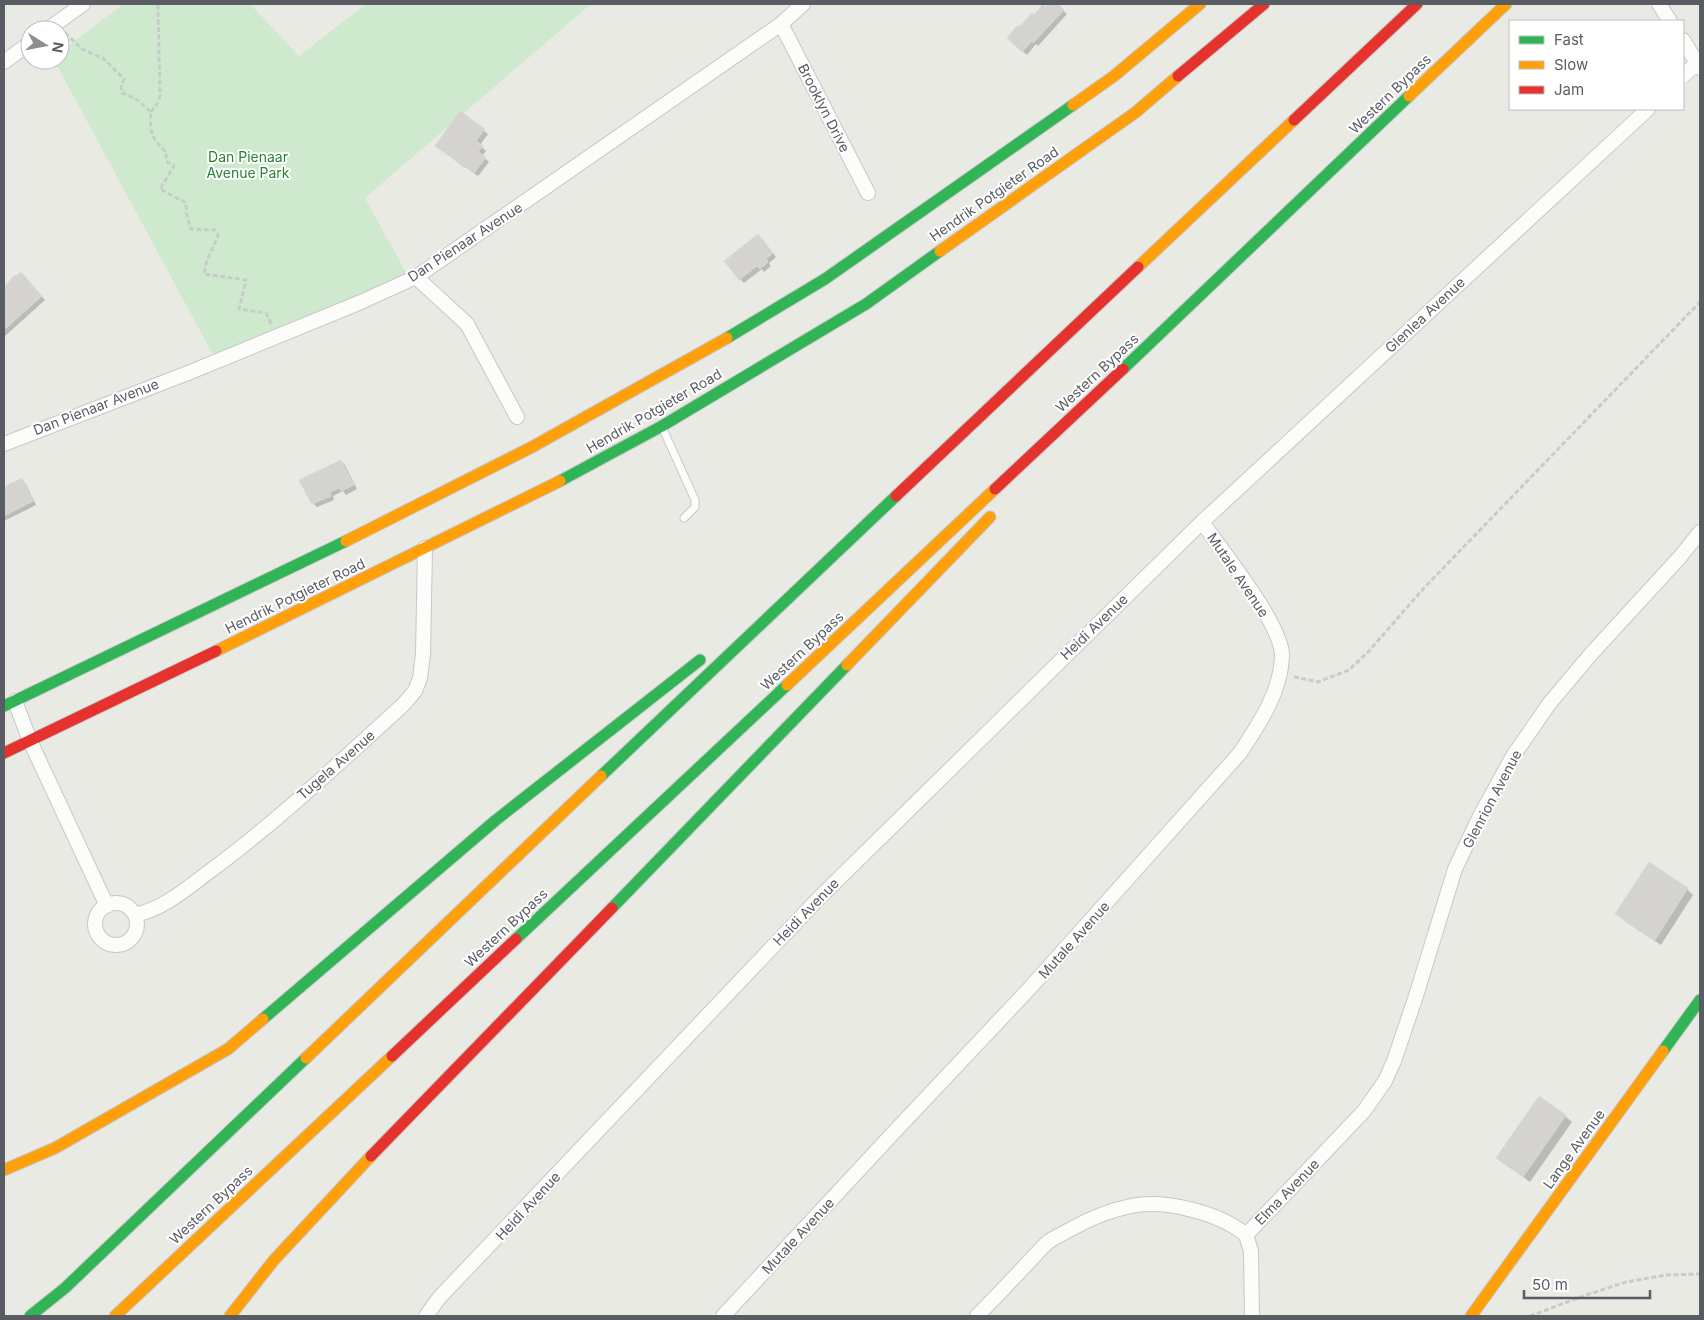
<svg xmlns="http://www.w3.org/2000/svg" width="1704" height="1320" font-family="Inter,sans-serif">
	<style>
		.green { fill: #cfe9ce }
		.shadow { fill: #0003 }
		.building { fill: #d4d3cf; stroke: #dad8d3 }
		.lines { fill: none; stroke-linecap: round; stroke-linejoin: round }
		.lane-casing { stroke: #c6c8c6; stroke-width: 9 }
		.street-casing { stroke: #c6c8c6; stroke-width: 16 }
		.fast-casing { stroke: #c5c6c5; stroke-width: 13 }
		.slow-casing { stroke: #c5c6c5; stroke-width: 13 }
		.jam-casing { stroke: #c5c6c5; stroke-width: 13 }
		.path { stroke: #c6ccc9; stroke-width: 3; stroke-dasharray: 5 2.5; stroke-linecap: butt }
		.lane { stroke: #fcfcfb; stroke-width: 7 }
		.street { stroke: #fcfcfb; stroke-width: 14 }
		.fast { stroke: #30b455; stroke-width: 11 }
		.slow { stroke: #ff9f0a; stroke-width: 11 }
		.jam { stroke: #e5322d; stroke-width: 11 }
		.labels { text-anchor: middle; stroke-width: 4; stroke-linejoin: round; paint-order: stroke }
		.street-label { font-size: 14px; fill: #595d63; stroke: #fff }
		.park-label { font-size: 14px; fill: #2a8234; stroke: #fff }
	</style>
	<rect width="100%" height="100%" fill="#eaeae4"/>
	<path class="green" d="M 123,4 L 250,4 L 299,56 L 366,4 L 591,4 L 365,198 L 413,285 L 217,362 L 54,60 L 60,60 L 60,52 Z"/>
	<path class="shadow" d="M 1050,4 L 1056,4 L 1067,14 L 1038,46 L 1036,44 L 1027,55 L 1008,38 Z
		M 461,113 L 488,134 L 480,145 L 486,151 L 482,156 L 489,162 L 478,176 L 466,167 L 465,168 L 436,146 Z
		M 762,239 L 776,257 L 769,263 L 771,266 L 764,272 L 762,269 L 744,283 L 740,279 Z
		M 25,278 L 45,300 L 4,337 L 4,289 L 10,284 Z
		M 341,461 L 345,465 L 357,489 L 346,495 L 343,491 L 333,496 L 334,500 L 317,507 L 313,503 Z
		M 22,480 L 26,484 L 36,505 L 4,521 L 4,489 Z
		M 1649,864 L 1687,889 L 1693,895 L 1661,945 L 1623,920 L 1617,913 Z
		M 1565,1116 L 1572,1122 L 1530,1182 L 1498,1158 Z"/>
	<path class="building" d="M 1043,4 L 1046,7 L 1048,4 L 1058,4 L 1064,10 L 1033,43 L 1032,41 L 1022,52 L 1007,38 L 1017,26 L 1019,27 L 1032,13 L 1034,15 Z
		M 460,111 L 485,129 L 476,141 L 483,146 L 478,152 L 486,157 L 474,173 L 435,146 Z
		M 758,234 L 773,253 L 766,259 L 768,262 L 760,269 L 757,266 L 739,280 L 724,261 Z
		M 21,272 L 42,296 L 4,330 L 4,287 L 15,275 L 16,276 Z
		M 341,460 L 354,485 L 341,491 L 339,488 L 330,492 L 331,496 L 312,504 L 299,480 Z
		M 22,478 L 33,501 L 4,516 L 4,487 Z
		M 1649,862 L 1688,888 L 1655,940 L 1615,914 Z
		M 1539,1096 L 1566,1115 L 1523,1177 L 1496,1158 Z"/>
	<g class="lines">
		<g class="lane-casing">
			<path id="lane" d="M 663,429 L 695,500 L 695,507 L 684,518"/>
		</g>
		<g class="street-casing">
			<path id="street" d="M 1659,4 L 1670,21
				M 781,24 L 868,193
				M 47,30 L 83,4
				M 1683,40 L 1700,68
				M 4,62 L 30,43
				M 1683,76 L 1697,63
				M 416,277 L 467,324 L 517,417
				M 4,444 L 188,373 L 361,302 L 416,277 L 781,24 L 803,4
				M 15,701 L 30,741 L 107,906
				M95 924a21 21 0 1 1 42 0a21 21 0 1 1-42 0Z
				M 135,915 C 165,908 186,889 210,871 C 278,821 340,762 403,705 L 415,691 L 420,678 L 423,654 L 425,548
				M 1246,1235 L 1364,1111 L 1385,1081 L 1394,1061 L 1415,999 L 1455,869 L 1480,816 L 1513,756 L 1549,704 L 1591,654 L 1680,557 L 1700,532
				M 1246,1235 L 1251,1251 L 1252,1316
				M 426,1316 L 439,1298 L 819,898 L 1202,522 L 1648,109
				M 723,1316 L 897,1129 L 1029,989 L 1240,753 C 1259,724 1281,692 1282,656 C 1283,626 1221,549 1202,522
				M 977,1316 C 993,1300 1009,1283 1024,1267 C 1032,1259 1040,1249 1048,1242 C 1055,1237 1064,1233 1071,1229 C 1089,1219 1111,1210 1131,1206 C 1165,1199 1220,1213 1246,1235"/>
		</g>
		<g class="fast-casing">
			<path id="fast" d="M 727,338 L 825,279 L 1073,105
				M 1123,369 L 1409,96
				M 560,481 L 662,426 L 866,304 L 940,251
				M 4,706 L 346,541
				M 601,776 L 896,496
				M 612,908 L 847,665
				M 516,939 L 787,685
				M 263,1019 L 496,820 L 700,660
				M 1663,1051 L 1700,1000
				M 30,1316 L 65,1288 L 306,1058"/>
		</g>
		<g class="slow-casing">
			<path id="slow" d="M 1409,96 L 1506,4
				M 1073,105 L 1114,76 L 1200,4
				M 940,251 L 1136,112 L 1178,76
				M 1138,267 L 1294,120
				M 346,541 L 532,447 L 727,338
				M 216,651 L 560,481
				M 847,665 L 990,517
				M 787,685 L 995,489
				M 306,1058 L 601,776
				M 4,1170 L 55,1148 L 228,1049 L 263,1019
				M 115,1316 L 392,1056
				M 230,1316 L 274,1260 L 371,1156
				M 1471,1316 L 1663,1051"/>
		</g>
		<g class="jam-casing">
			<path id="jam" d="M 1178,76 L 1264,4
				M 1294,120 L 1417,4
				M 995,489 L 1123,369
				M 896,496 L 1138,267
				M 4,753 L 216,651
				M 392,1056 L 516,939
				M 371,1156 L 612,908"/>
		</g>
		<path class="path" d="M 65,33 L 82,49 L 104,59 L 124,79 L 121,86 L 122,93 L 135,98 L 151,112 C 149,132 152,139 166,152 L 166,161 L 174,166 L 160,189 L 186,203 L 187,217 L 191,229 L 215,230 L 218,236 L 207,260 L 204,274 L 246,280 L 239,309 L 266,313 L 272,325
			M 151,112 L 157,104 L 160,96 L 158,7 L 159,4
			M 1294,677 L 1318,682 L 1349,670 L 1369,651 L 1424,588 L 1700,302
			M 1530,1316 L 1586,1295 L 1626,1282 L 1666,1275 L 1700,1274"/>
		<use href="#lane" class="lane"/>
		<use href="#street" class="street"/>
		<use href="#fast" class="fast"/>
		<use href="#slow" class="slow"/>
		<use href="#jam" class="jam"/>
	</g>
	<g class="labels">
		<g class="street-label">
			<text transform="translate(1390 94) rotate(-44)" y="5">Western Bypass</text>
			<text transform="translate(824 108) rotate(63)" y="5">Brooklyn Drive</text>
			<text transform="translate(994 194) rotate(-35)" y="5">Hendrik Potgieter Road</text>
			<text transform="translate(465 242) rotate(-33)" y="5">Dan Pienaar Avenue</text>
			<text transform="translate(1425 315) rotate(-43)" y="5">Glenlea Avenue</text>
			<text transform="translate(1097 373) rotate(-43)" y="5">Western Bypass</text>
			<text transform="translate(96 407) rotate(-21)" y="5">Dan Pienaar Avenue</text>
			<text transform="translate(654 411) rotate(-30)" y="5">Hendrik Potgieter Road</text>
			<text transform="translate(1238 575) rotate(56)" y="5">Mutale Avenue</text>
			<text transform="translate(295 596) rotate(-26)" y="5">Hendrik Potgieter Road</text>
			<text transform="translate(1094 627) rotate(-44)" y="5">Heidi Avenue</text>
			<text transform="translate(802 651) rotate(-43)" y="5">Western Bypass</text>
			<text transform="translate(336 765) rotate(-41)" y="5">Tugela Avenue</text>
			<text transform="translate(1492 799) rotate(-62)" y="5">Glenrion Avenue</text>
			<text transform="translate(806 912) rotate(-46)" y="5">Heidi Avenue</text>
			<text transform="translate(506 928) rotate(-43)" y="5">Western Bypass</text>
			<text transform="translate(1074 940) rotate(-48)" y="5">Mutale Avenue</text>
			<text transform="translate(1574 1149) rotate(-54)" y="5">Lange Avenue</text>
			<text transform="translate(1287 1192) rotate(-46)" y="5">Elma Avenue</text>
			<text transform="translate(211 1205) rotate(-43)" y="5">Western Bypass</text>
			<text transform="translate(528 1206) rotate(-47)" y="5">Heidi Avenue</text>
			<text transform="translate(798 1236) rotate(-47)" y="5">Mutale Avenue</text>
		</g>
		<g class="park-label">
			<text x="248" y="162">Dan Pienaar<tspan x="248" dy="16">Avenue Park</tspan></text>
		</g>
	</g>
	<rect width="1704" height="1320" fill="none" stroke="#595d63" stroke-width="10"/>
	<rect x="1509" y="20" width="175" height="90" fill="#ffffff" stroke="#bdbec1"/>
	<rect x="1519" y="36" width="25" height="8" fill="#30b455" stroke="#bdbec1"/>
	<text x="1554" y="45" font-size="15" fill="#595d63">Fast</text>
	<rect x="1519" y="61" width="25" height="8" fill="#ff9f0a" stroke="#bdbec1"/>
	<text x="1554" y="70" font-size="15" fill="#595d63">Slow</text>
	<rect x="1519" y="86" width="25" height="8" fill="#e5322d" stroke="#bdbec1"/>
	<text x="1554" y="95" font-size="15" fill="#595d63">Jam</text>
	<g transform="translate(45 45) rotate(100)"><circle r="24" fill="#ffffff" stroke="#bdbec1"/>
	<path d="M0-4L9 19L0 12L-9 19Z" fill="#8c8e90"/>
	<text y="-8" font-size="14" font-weight="bold" text-anchor="middle" fill="#595d63">N</text>
	</g>
	<path d="M1524 1290v8h126v-8" fill="none" stroke="#595d63" stroke-width="2.5"/>
	<text x="1532" y="1290" font-size="15" fill="#595d63" stroke="#ffffff" stroke-width="4" paint-order="stroke">50 m</text>
</svg>
